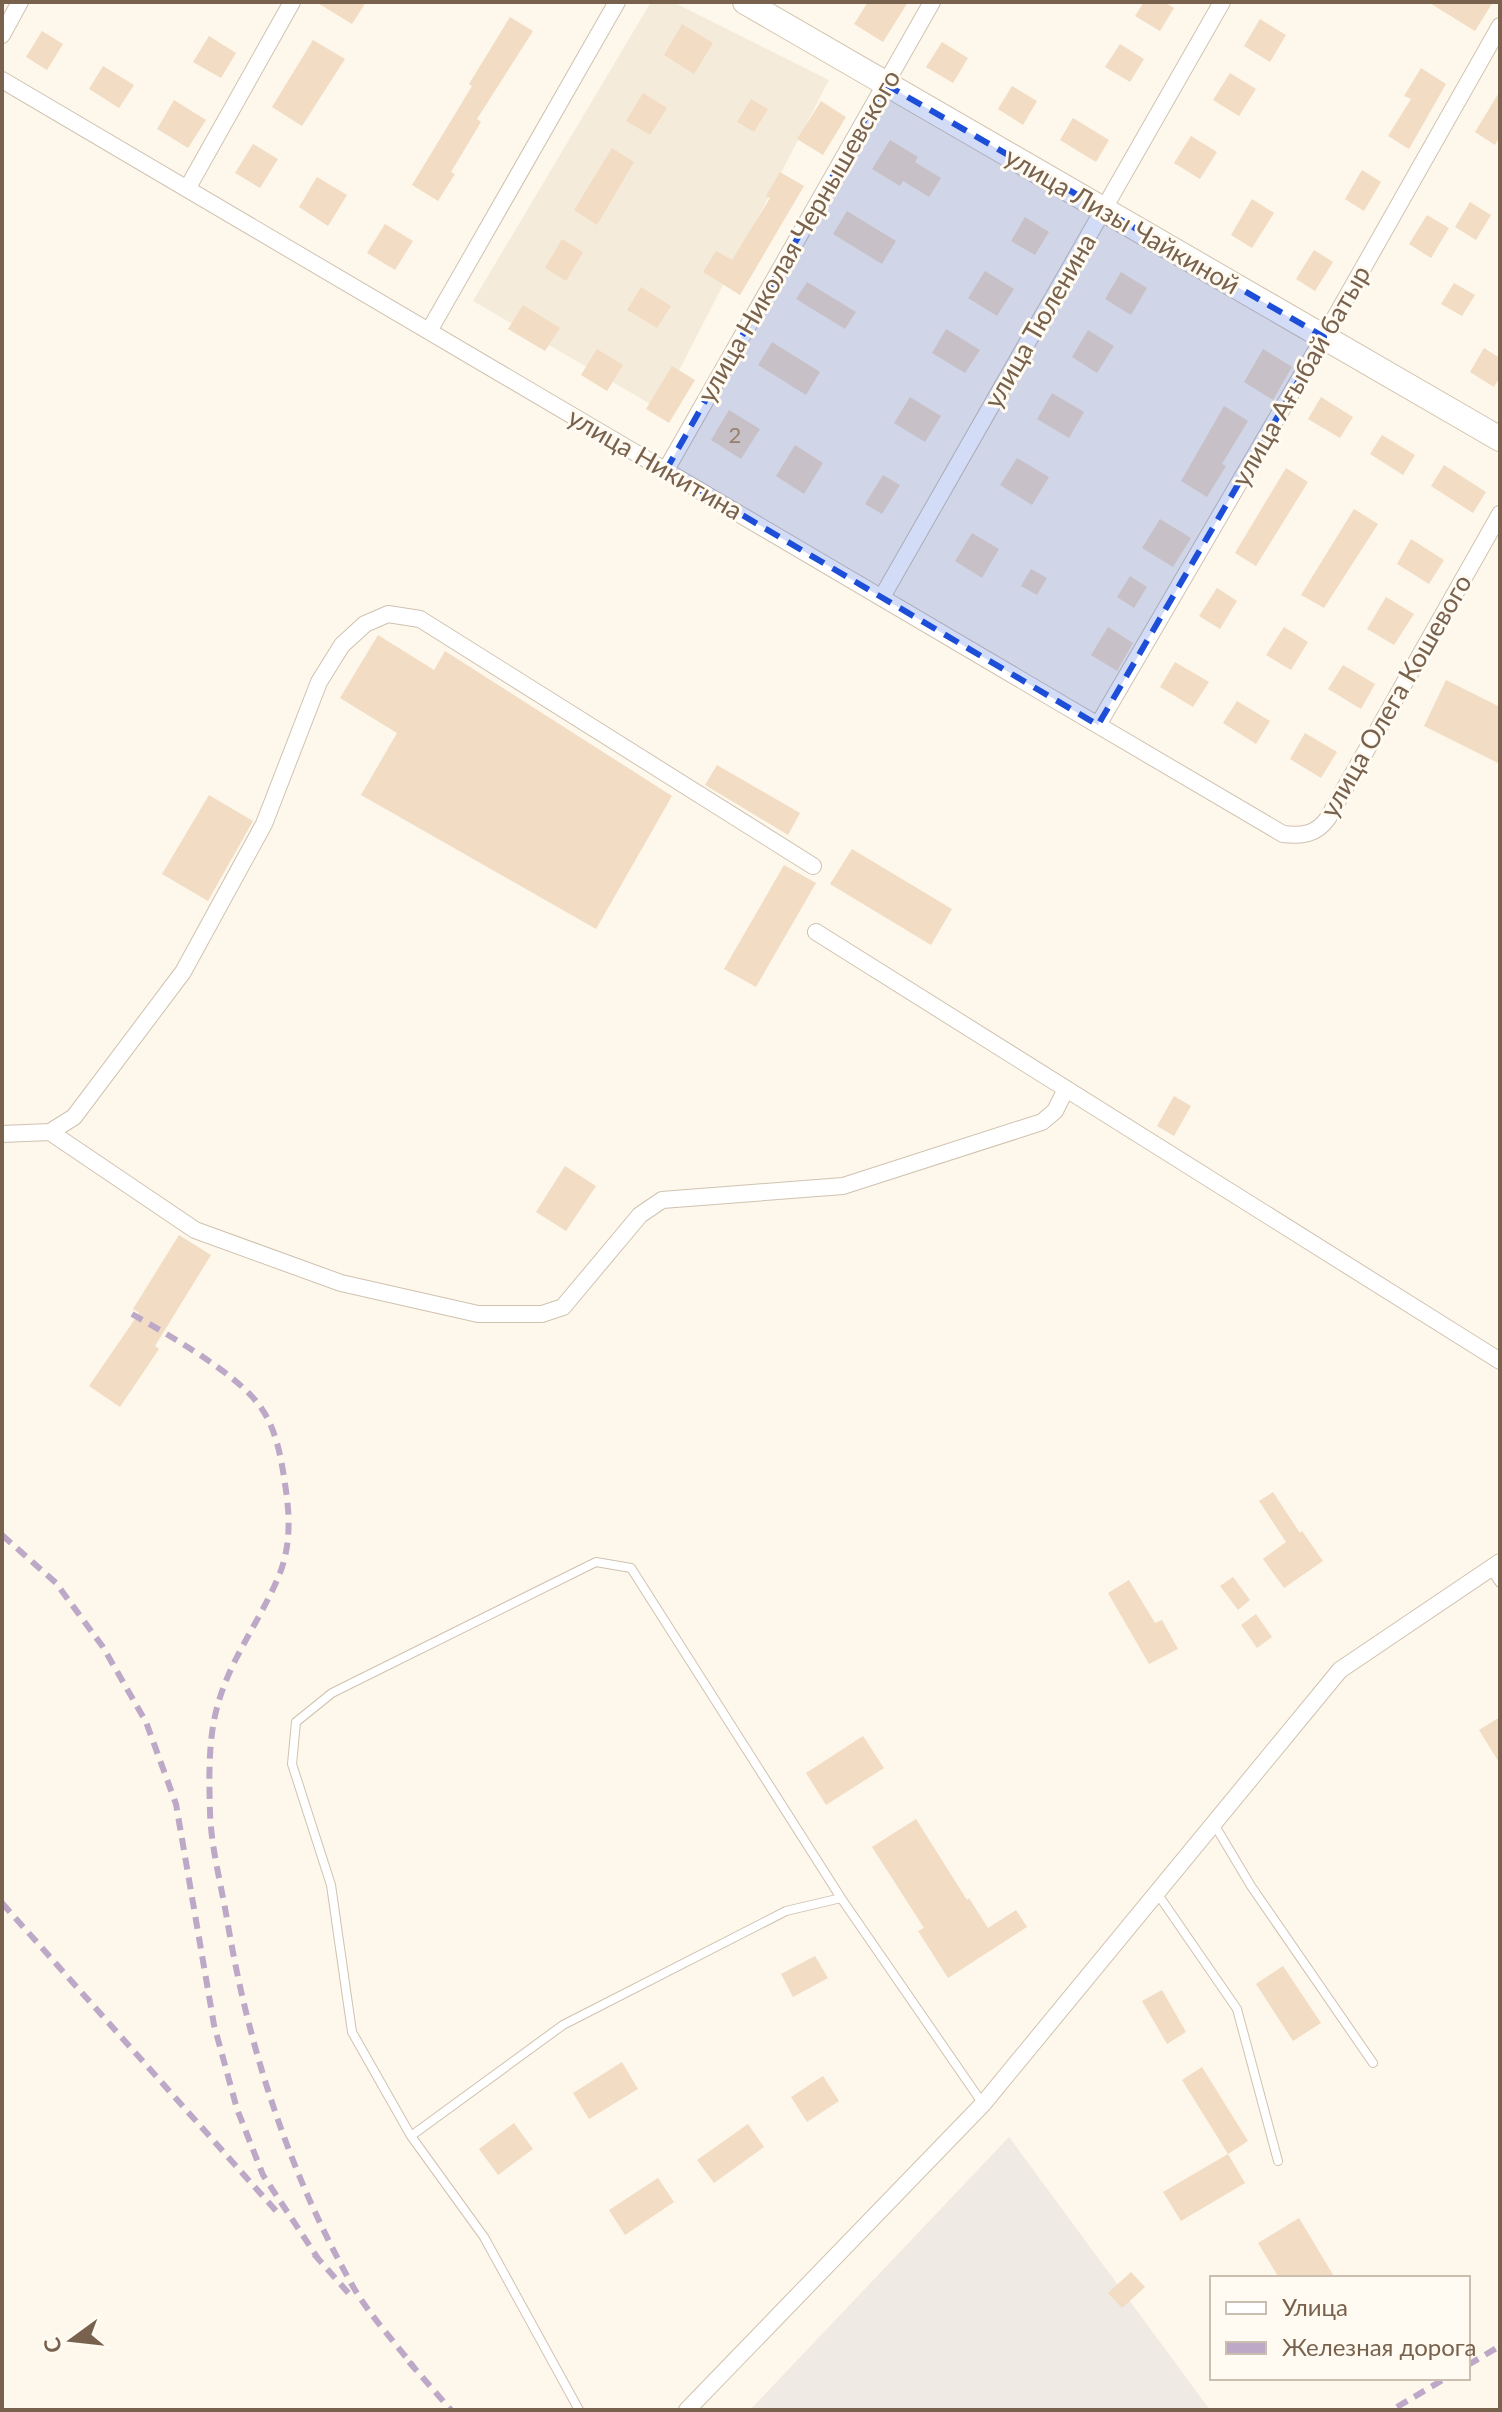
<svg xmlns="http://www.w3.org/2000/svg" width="1502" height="2412" font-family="Lato,sans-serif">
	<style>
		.residential { fill: #f5ebda }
		.industrial { fill: #efeae4 }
		.building { fill: #f2dcc3 }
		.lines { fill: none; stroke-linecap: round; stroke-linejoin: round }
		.lane-casing { stroke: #d0c2b0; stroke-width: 10 }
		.street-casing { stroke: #d0c2b0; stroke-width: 18 }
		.secondary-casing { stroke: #d3c3ae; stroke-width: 26 }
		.lane { stroke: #fff; stroke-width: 8 }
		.street { stroke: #fff; stroke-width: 16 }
		.secondary { stroke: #fff; stroke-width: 24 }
		.rail { stroke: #bda8c8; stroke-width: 6; stroke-dasharray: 12 8; stroke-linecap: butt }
		.marked { fill: #1d4ed8; fill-opacity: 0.2; stroke: #1d4ed8; stroke-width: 6; stroke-dasharray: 16 10; stroke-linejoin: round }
		.labels { text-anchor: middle; stroke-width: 6; stroke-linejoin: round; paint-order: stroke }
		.number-label { font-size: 22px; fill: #97806a }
		.street-label { font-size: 26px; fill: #79624d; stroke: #fffbf2 }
	</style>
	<rect width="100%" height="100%" fill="#fdf8eb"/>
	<path class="residential" d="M 651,2 L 673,2 L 829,80 L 659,409 L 473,301 Z"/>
	<path class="industrial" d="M 1009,2137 L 1210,2410 L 750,2410 Z"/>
	<path class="building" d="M 316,2 L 366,2 L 352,24 Z
		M 868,2 L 908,2 L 883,42 L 854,24 Z
		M 1144,2 L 1164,2 L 1174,8 L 1160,31 L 1135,16 Z
		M 1428,2 L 1493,2 L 1475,31 Z
		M 510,17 L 533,31 L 477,119 L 481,122 L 451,172 L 455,174 L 438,201 L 412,185 L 472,86 L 469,84 Z
		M 1260,19 L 1286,35 L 1270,62 L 1244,46 Z
		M 682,24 L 713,43 L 694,74 L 664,55 Z
		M 42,31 L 63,44 L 47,70 L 26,57 Z
		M 209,36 L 236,53 L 221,78 L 193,62 Z
		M 313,40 L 345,59 L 302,126 L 272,107 Z
		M 942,42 L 968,58 L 953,83 L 926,67 Z
		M 1120,44 L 1144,59 L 1130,82 L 1105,67 Z
		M 103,66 L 134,85 L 119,108 L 89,89 Z
		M 1421,68 L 1446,84 L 1409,149 L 1388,136 L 1411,99 L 1404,96 Z
		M 1230,73 L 1256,89 L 1239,116 L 1213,100 Z
		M 1012,86 L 1037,101 L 1023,125 L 998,109 Z
		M 1500,91 L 1500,136 L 1495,145 L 1475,132 Z
		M 643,93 L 667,108 L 650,135 L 626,121 Z
		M 751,99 L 768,109 L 754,132 L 737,122 Z
		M 174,100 L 206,120 L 188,148 L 157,129 Z
		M 821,101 L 846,117 L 823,155 L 797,139 Z
		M 1073,118 L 1109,140 L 1096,162 L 1060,140 Z
		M 1191,136 L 1217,152 L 1200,179 L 1174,163 Z
		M 890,140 L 918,157 L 915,162 L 941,178 L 929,197 L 903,181 L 900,186 L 872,169 Z
		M 253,144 L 278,159 L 260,188 L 235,173 Z
		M 612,148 L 634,162 L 597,225 L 574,210 Z
		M 1362,170 L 1381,182 L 1364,211 L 1345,199 Z
		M 780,172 L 804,186 L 740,295 L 703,272 L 716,251 L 732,260 L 770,198 L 766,196 Z
		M 317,177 L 347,195 L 328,226 L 299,207 Z
		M 1252,199 L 1274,213 L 1252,248 L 1231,235 Z
		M 1470,202 L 1491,215 L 1476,240 L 1455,227 Z
		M 847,211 L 896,241 L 882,264 L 833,234 Z
		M 1427,215 L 1449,228 L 1431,258 L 1409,244 Z
		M 1025,217 L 1049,232 L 1035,255 L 1011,241 Z
		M 385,224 L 413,241 L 395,270 L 367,253 Z
		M 562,239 L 583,252 L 566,281 L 545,268 Z
		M 1314,250 L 1333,262 L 1315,291 L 1296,279 Z
		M 985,271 L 1014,289 L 997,316 L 968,298 Z
		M 1121,272 L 1147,288 L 1131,315 L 1105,299 Z
		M 807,282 L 856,312 L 845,329 L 796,299 Z
		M 1454,283 L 1475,295 L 1462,316 L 1441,304 Z
		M 641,287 L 671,306 L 657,328 L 627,310 Z
		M 523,305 L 560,328 L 545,351 L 508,329 Z
		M 946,329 L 980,350 L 965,373 L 932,353 Z
		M 1088,330 L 1114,346 L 1097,373 L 1072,357 Z
		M 772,342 L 820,372 L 806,395 L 758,365 Z
		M 1484,348 L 1500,358 L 1500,377 L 1494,387 L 1470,372 Z
		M 597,349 L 623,365 L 607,391 L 581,375 Z
		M 1263,349 L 1292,367 L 1273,400 L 1244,382 Z
		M 672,366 L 695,380 L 669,423 L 646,409 Z
		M 1052,393 L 1084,412 L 1069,438 L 1037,419 Z
		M 910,397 L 941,416 L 925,442 L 894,423 Z
		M 1321,397 L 1353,417 L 1340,438 L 1308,419 Z
		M 1224,406 L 1248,421 L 1222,464 L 1226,466 L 1207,497 L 1181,481 Z
		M 729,410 L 760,429 L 741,459 L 711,440 Z
		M 1382,435 L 1415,455 L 1403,475 L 1370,454 Z
		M 795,445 L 823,463 L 804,494 L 776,476 Z
		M 1017,458 L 1049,477 L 1032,505 L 1000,485 Z
		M 1444,465 L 1486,492 L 1473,513 L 1431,486 Z
		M 1286,468 L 1308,482 L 1256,566 L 1235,553 Z
		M 883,475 L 900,485 L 882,514 L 865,504 Z
		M 1354,509 L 1378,524 L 1324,608 L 1301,595 Z
		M 1160,519 L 1191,538 L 1173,567 L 1142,548 Z
		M 972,533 L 999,549 L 982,578 L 955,561 Z
		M 1411,539 L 1444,560 L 1429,584 L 1397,564 Z
		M 1031,569 L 1047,578 L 1037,595 L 1021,586 Z
		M 1130,576 L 1147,587 L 1134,608 L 1117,597 Z
		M 1217,588 L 1237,601 L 1220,629 L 1199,616 Z
		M 1386,597 L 1414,614 L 1394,645 L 1367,629 Z
		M 1108,627 L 1133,643 L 1117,671 L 1091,655 Z
		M 1284,627 L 1308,642 L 1291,670 L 1266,655 Z
		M 378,635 L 434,670 L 445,651 L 672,796 L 596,929 L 361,795 L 397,733 L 340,698 Z
		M 1175,662 L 1209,682 L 1193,707 L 1160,687 Z
		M 1343,665 L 1375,684 L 1361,709 L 1328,689 Z
		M 1446,680 L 1500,707 L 1500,764 L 1424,726 Z
		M 1237,701 L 1270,721 L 1256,744 L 1223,723 Z
		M 1305,733 L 1337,752 L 1321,778 L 1290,759 Z
		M 717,765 L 800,813 L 788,835 L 705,785 Z
		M 209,795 L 253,821 L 208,901 L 162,874 Z
		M 852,849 L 952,909 L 931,945 L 830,884 Z
		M 784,865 L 816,883 L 756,987 L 724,969 Z
		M 1174,1096 L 1191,1106 L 1174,1136 L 1157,1126 Z
		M 565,1166 L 596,1186 L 566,1231 L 536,1212 Z
		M 179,1235 L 211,1255 L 155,1346 L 159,1349 L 120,1407 L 89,1386 L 139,1313 L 133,1309 Z
		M 1273,1492 L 1300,1533 L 1302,1531 L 1323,1561 L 1284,1588 L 1263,1559 L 1286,1542 L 1259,1501 Z
		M 1233,1577 L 1250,1600 L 1238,1610 L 1220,1586 Z
		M 1129,1580 L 1155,1623 L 1162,1620 L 1178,1649 L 1149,1664 L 1108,1593 Z
		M 1256,1614 L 1272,1637 L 1257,1648 L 1241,1625 Z
		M 1500,1717 L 1500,1764 L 1479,1730 Z
		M 863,1736 L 884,1768 L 826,1805 L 806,1773 Z
		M 916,1819 L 967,1900 L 969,1898 L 988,1928 L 1016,1910 L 1027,1927 L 948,1978 L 918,1931 L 924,1928 L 872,1847 Z
		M 815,1956 L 828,1978 L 793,1997 L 781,1974 Z
		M 1283,1966 L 1321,2023 L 1293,2041 L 1256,1984 Z
		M 1162,1990 L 1186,2032 L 1167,2044 L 1142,2001 Z
		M 622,2062 L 638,2089 L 589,2119 L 573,2093 Z
		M 1202,2067 L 1248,2141 L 1228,2154 L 1182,2080 Z
		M 823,2076 L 839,2101 L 807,2122 L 791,2097 Z
		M 514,2123 L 533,2149 L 498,2175 L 479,2149 Z
		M 748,2124 L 764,2147 L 714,2183 L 697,2160 Z
		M 1228,2154 L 1245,2183 L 1181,2221 L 1163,2192 Z
		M 658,2178 L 674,2202 L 625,2235 L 609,2210 Z
		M 1299,2218 L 1335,2278 L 1279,2278 L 1258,2243 Z
		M 1131,2272 L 1145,2287 L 1122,2308 L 1108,2293 Z"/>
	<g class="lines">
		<g class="lane-casing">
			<path id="lane" d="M 1490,1569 L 1500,1583
				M 1214,1824 L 1251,1886 L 1373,2063
				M 1157,1893 L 1237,2009 L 1278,2161
				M 411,2136 L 352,2032 L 331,1885 L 292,1764 L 296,1722 L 332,1693 L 596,1562 L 631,1568 L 841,1898
				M 579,2410 L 484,2237 L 411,2136 L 563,2025 L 786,1911 L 841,1898 L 983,2104"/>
		</g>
		<g class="street-casing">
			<path id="street" d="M 2,35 L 20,2
				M 2,80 L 1283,834 C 1302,836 1316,835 1328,818 L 1500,514
				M 187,189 L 292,2
				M 429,331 L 617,2
				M 666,470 L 932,2
				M 882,597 L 1222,2
				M 1098,725 L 1324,337 L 1500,26
				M 816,932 L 1500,1361
				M 50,1132 L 195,1230 L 341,1283 L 478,1314 L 542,1314 L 563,1307 L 640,1215 L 662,1200 L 843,1186 L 1042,1122 L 1055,1111 L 1066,1089
				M 2,1134 L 50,1132 L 74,1117 L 183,972 L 264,824 L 319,682 L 342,645 L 365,624 L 388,614 L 420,619 L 813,866
				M 687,2410 L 983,2104 L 1340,1670 L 1500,1562"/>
		</g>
		<g class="secondary-casing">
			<path id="secondary" d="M 745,2 L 1500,439"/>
		</g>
		<use href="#lane" class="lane"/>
		<use href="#street" class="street"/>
		<use href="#secondary" class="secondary"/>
		<path class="rail" d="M 132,1314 C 167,1334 236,1373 259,1405 C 276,1427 281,1457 285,1484 C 290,1515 291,1544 280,1573 C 262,1618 231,1657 218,1704 C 208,1738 209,1777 210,1812 C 211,1847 221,1884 227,1919 C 248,2046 288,2170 351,2283 C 368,2314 395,2342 416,2370
			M 2,1535 L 56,1583 L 103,1647 L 146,1722 L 176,1804 L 214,2025 L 237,2109 L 263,2175 L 319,2260
			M 2,1903 L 277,2212
			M 314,2254 L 351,2296
			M 409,2362 L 451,2410
			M 1468,2365 L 1500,2346
			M 1397,2407 L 1446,2378"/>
	</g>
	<path class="marked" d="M 885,84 L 1324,337 L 1098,725 L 666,470 Z"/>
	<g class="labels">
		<g class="number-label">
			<text x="735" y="443">2</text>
		</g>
		<g class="street-label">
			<text transform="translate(1122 221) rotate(30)" y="9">улица Лизы Чайкиной</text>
			<text transform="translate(799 236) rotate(-60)" y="9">улица Николая Чернышевского</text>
			<text transform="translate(1040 321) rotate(-60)" y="9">улица Тюленина</text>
			<text transform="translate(1301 376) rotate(-60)" y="9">улица Ағыбай батыр</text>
			<text transform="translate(655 464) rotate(30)" y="9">улица Никитина</text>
			<text transform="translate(1396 696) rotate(-60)" y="9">улица Олега Кошевого</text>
		</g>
	</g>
	<rect width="1502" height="2412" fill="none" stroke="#79624d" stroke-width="8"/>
	<rect x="1210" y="2276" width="260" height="104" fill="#fffbf2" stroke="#c9beb0" stroke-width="2"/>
	<rect x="1226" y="2302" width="40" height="12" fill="#ffffff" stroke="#c9beb0" stroke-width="2"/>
	<text x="1282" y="2316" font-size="24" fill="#79624d">Улица</text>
	<rect x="1226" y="2342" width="40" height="12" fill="#bda8c8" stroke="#c9beb0" stroke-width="2"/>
	<text x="1282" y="2356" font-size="24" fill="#79624d">Железная дорога</text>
	<g transform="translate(72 2340) rotate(255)" stroke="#fffbf2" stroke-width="6" paint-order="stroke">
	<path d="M0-6L14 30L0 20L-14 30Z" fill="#79624d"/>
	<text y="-12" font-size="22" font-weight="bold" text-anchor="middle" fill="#79624d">С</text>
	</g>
</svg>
